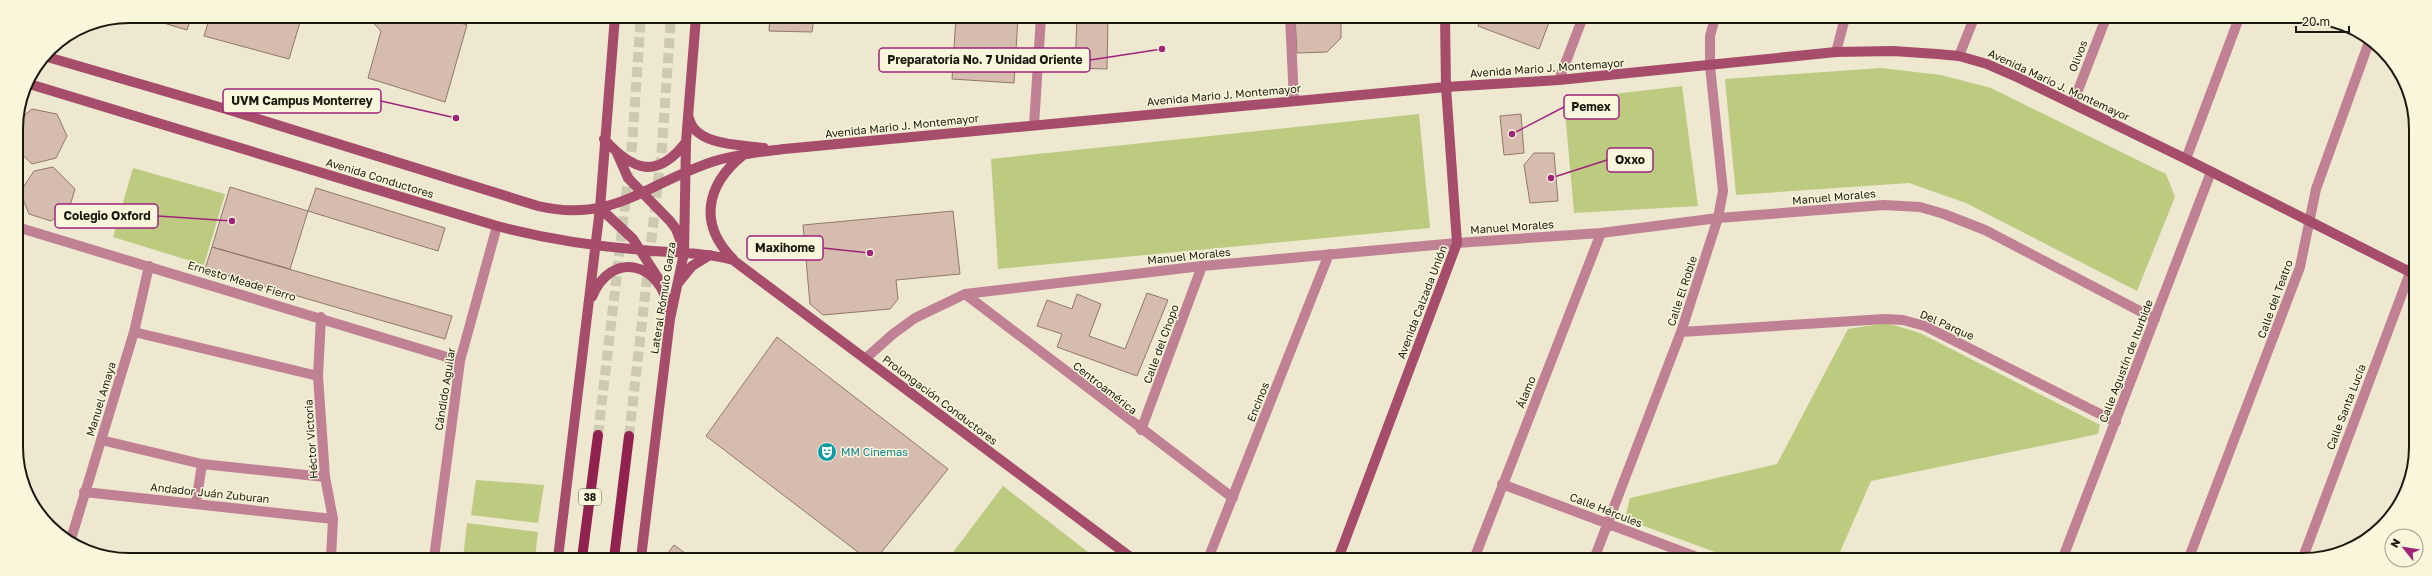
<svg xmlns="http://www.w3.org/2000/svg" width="2432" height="576" font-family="'Golos Text',sans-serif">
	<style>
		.green { fill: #bdcb80 }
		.building { fill: #d6bcaf; stroke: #90786c }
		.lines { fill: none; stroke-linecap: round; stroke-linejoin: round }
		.primary-tunnel { stroke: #cdc9b2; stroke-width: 10; stroke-dasharray: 10 5; stroke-linecap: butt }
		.street { stroke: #bf8193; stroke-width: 10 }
		.secondary { stroke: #a64d6b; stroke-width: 10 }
		.primary { stroke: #91214f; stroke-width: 10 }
		.labels { text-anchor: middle; stroke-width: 3; stroke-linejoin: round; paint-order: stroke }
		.shield { fill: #faf6dc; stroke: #5d5b4c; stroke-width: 1 }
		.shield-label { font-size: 10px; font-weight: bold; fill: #1a190f }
		.street-label { font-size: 11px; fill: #1a190f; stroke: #faf6dc }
		.culture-label { font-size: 11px; fill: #0d838f; stroke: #faf6dc; text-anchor: start }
		.rim { fill: none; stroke: #1a190f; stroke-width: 2 }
		.leader { fill: none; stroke: #9f2379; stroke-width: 1.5 }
		.callout-dot { fill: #9f2379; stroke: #faf6dc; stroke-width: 1.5 }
		.callout { fill: #faf6dc; stroke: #9f2379; stroke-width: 1.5 }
		.callout-label { font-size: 12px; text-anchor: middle; font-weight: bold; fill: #1a190f }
	</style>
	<rect width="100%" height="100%" fill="#ede8cf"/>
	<path class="green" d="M 1881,68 L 1941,75 L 1991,88 L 2166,174 L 2175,197 L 2137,291 L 1966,203 L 1909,183 L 1736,195 L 1725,79 Z
		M 1682,86 L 1698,206 L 1574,213 L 1564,100 Z
		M 1419,114 L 1430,228 L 998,269 L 991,159 Z
		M 133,168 L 225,194 L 204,265 L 113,237 Z
		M 1887,323 L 1920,333 L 2100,425 L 2098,434 L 1871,481 L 1837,559 L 1734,559 L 1625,519 L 1630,498 L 1777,464 L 1848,329 Z
		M 476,480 L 544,485 L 538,523 L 471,515 Z
		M 1003,486 L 1097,559 L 948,559 Z
		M 467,523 L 538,532 L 535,558 L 463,558 Z"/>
	<path class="building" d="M 140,16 L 192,16 L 187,30 Z
		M 210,16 L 288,16 L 301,19 L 289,59 L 204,36 Z
		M 367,16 L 438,16 L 467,25 L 445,102 L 368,78 L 381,31 Z
		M 770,17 L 814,17 L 812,32 L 769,31 Z
		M 956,17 L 1018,17 L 1014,83 L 952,79 Z
		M 1077,17 L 1108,17 L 1107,69 L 1075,68 Z
		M 1295,17 L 1341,17 L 1341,38 L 1327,52 L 1297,53 Z
		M 1481,17 L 1551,17 L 1539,49 L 1478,26 Z
		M 32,109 L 57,114 L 67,136 L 56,158 L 32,164 L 16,149 L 16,122 Z
		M 1521,114 L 1524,153 L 1504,155 L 1500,116 Z
		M 1534,153 L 1554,153 L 1558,201 L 1530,203 L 1524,165 Z
		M 53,167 L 75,189 L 70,206 L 51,221 L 29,214 L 20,192 L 34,171 Z
		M 230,187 L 308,211 L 290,269 L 212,247 Z
		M 316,188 L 445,228 L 438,251 L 308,211 Z
		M 953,211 L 960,274 L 896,280 L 898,299 L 890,309 L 823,315 L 810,304 L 803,225 Z
		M 212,247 L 452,316 L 445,339 L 205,269 Z
		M 1147,293 L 1168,300 L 1137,376 L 1057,347 L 1062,334 L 1037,326 L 1047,300 L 1072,309 L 1077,294 L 1101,304 L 1089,336 L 1125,349 Z
		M 777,337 L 948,469 L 876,559 L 867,559 L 706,436 Z
		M 674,545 L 692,558 L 664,558 Z"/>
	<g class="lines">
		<path class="primary-tunnel" d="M 598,435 L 632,145 L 641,16
			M 629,436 L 662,147 L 671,17"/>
		<path class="street" d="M 1290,17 L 1294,101
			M 1836,52 L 1845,18
			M 1959,56 L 1974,18
			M 1559,80 L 1583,17
			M 2073,103 L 2106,18
			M 1034,125 L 1041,17
			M 2186,159 L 2239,18
			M 17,227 L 460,361
			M 965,294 L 1233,498
			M 321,317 L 318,376 L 325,477 L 333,519 L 331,558
			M 134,332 L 318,376
			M 1681,332 L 1885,319 L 1903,320 L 1925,326 L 2116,422
			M 866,358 L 893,334 L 915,318 L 965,294 L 1202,266 L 1457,243 L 1601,233 L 1718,218 L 1884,205 L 1920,207 L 1944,214 L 1985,230 L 2155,319
			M 1141,430 L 1202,266
			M 101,440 L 202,464 L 325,477
			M 1502,484 L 1702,559
			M 84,492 L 333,519
			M 196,503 L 202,464
			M 71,539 L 134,332 L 149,266
			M 434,558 L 460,361 L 497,226
			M 1208,559 L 1329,254
			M 1474,559 L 1601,233
			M 1594,559 L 1681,332 L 1718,218 L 1723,191 L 1710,66 L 1710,36 L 1715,18
			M 2062,560 L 2211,172
			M 2188,560 L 2300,267 L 2316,189 L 2369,42
			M 2302,560 L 2414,262"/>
		<path class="secondary" d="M 44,56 L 226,109 L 538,206 C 614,224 648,182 715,161 C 737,154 761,152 784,149 L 1446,87 L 1559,80 L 1836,52 L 1893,51 L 1937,54 L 1959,56 L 1987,64 L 2019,78 L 2186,159 L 2414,274
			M 26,83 L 497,226 C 546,239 593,246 642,250 C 673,253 703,252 733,260 L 1133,559
			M 689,118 C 695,146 742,145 764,148
			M 604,139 C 633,171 657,180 686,142
			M 617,153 L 628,178 L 670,221 L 676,229 L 682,245
			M 600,208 L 633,239 L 658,278
			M 733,259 C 698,224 706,185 743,155
			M 679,282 L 692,266 L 710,255
			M 592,297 C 611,250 661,261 669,311
			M 558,558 L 600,208 L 615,16
			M 641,558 L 670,319 L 684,253 L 686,142 L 696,17
			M 1338,559 L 1457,243 L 1446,87 L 1445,17"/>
		<path class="primary" d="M 582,558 L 598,435
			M 614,558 L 629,436"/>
	</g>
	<defs>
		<g id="theatre-disc" transform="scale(1)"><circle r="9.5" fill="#0f9aa8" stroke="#faf6dc"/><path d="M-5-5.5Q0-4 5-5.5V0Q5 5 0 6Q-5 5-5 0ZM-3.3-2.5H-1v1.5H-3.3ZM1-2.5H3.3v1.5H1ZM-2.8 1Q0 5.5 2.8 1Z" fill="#fff"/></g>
	</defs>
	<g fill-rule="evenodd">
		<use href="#theatre-disc" x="827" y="452"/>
	</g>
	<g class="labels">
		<rect class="shield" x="579" y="489" width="22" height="16" rx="3"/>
		<g class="shield-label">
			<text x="590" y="501">38</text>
		</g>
		<g class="street-label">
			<text transform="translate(2078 56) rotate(-69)" y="4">Olivos</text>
			<text transform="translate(1547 68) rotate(-4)" y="4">Avenida Mario J. Montemayor</text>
			<text transform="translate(2059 85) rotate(25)" y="4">Avenida Mario J. Montemayor</text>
			<text transform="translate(1224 95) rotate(-5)" y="4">Avenida Mario J. Montemayor</text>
			<text transform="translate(902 126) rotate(-6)" y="4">Avenida Mario J. Montemayor</text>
			<text transform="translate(380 178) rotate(17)" y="4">Avenida Conductores</text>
			<text transform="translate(1834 197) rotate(-5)" y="4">Manuel Morales</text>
			<text transform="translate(1512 227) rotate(-4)" y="4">Manuel Morales</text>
			<text transform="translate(1189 256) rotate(-6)" y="4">Manuel Morales</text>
			<text transform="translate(242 281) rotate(17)" y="4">Ernesto Meade Fierro</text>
			<text transform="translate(1682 291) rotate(-72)" y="4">Calle El Roble</text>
			<text transform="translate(663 298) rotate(-81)" y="4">Lateral Rómulo Garza</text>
			<text transform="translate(2275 299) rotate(-70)" y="4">Calle del Teatro</text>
			<text transform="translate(1422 302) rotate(-69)" y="4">Avenida Calzada Unión</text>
			<text transform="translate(1947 325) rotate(24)" y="4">Del Parque</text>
			<text transform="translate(1161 344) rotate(-70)" y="4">Calle del Chopo</text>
			<text transform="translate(2126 361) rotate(-69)" y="4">Calle Agustín de Iturbide</text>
			<text transform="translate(1105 388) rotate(38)" y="4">Centroamérica</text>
			<text transform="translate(445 389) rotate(-81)" y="4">Cándido Aguilar</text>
			<text transform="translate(1526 392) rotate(-68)" y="4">Álamo</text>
			<text transform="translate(101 399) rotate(-73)" y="4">Manuel Amaya</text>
			<text transform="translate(940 400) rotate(37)" y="4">Prolongación Conductores</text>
			<text transform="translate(1258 402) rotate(-68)" y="4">Encinos</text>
			<text transform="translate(2346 407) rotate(-69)" y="4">Calle Santa Lucía</text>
			<text transform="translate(311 439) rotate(-94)" y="4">Héctor Victoria</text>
			<text transform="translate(210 493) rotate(6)" y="4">Andador Juán Zuburan</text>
			<text transform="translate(1606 510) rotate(21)" y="4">Calle Hércules</text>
		</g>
		<g class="culture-label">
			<text x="841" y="456">MM Cinemas</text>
		</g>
	</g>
	<path d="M0 0H2432V576H0ZM129 23H2303A106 106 0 0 1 2409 129V447A106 106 0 0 1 2303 553H129A106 106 0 0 1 23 447V129A106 106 0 0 1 129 23Z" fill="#faf6dc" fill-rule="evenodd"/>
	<path class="rim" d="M129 23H2303A106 106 0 0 1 2409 129V447A106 106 0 0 1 2303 553H129A106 106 0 0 1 23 447V129A106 106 0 0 1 129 23Z"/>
	<path class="leader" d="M1162 49L1090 60M456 118L381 101M1512 134L1564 107M1551 178L1607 160M232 221L158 216M870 253L823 248"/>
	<g class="callout-dot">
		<circle cx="1162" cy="49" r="4"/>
		<circle cx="456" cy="118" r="4"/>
		<circle cx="1512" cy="134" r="4"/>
		<circle cx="1551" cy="178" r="4"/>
		<circle cx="232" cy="221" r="4"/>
		<circle cx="870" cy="253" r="4"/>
	</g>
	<g class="callout">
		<rect x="879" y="48" width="211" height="24" rx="4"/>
		<rect x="223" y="89" width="158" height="24" rx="4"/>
		<rect x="1564" y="95" width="55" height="24" rx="4"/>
		<rect x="1607" y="148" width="46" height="24" rx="4"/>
		<rect x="55" y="204" width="103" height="24" rx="4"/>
		<rect x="747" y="236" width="76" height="24" rx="4"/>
	</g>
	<g class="callout-label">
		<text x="985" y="64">Preparatoria No. 7 Unidad Oriente</text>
		<text x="302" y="105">UVM Campus Monterrey</text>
		<text x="1591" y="111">Pemex</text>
		<text x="1630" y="164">Oxxo</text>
		<text x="107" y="220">Colegio Oxford</text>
		<text x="785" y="252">Maxihome</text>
	</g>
	<g transform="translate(2404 548) rotate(300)"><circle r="19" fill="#faf6dc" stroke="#a09e8a"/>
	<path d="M0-3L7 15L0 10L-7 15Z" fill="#9f2379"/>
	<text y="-6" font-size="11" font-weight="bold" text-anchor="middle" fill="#1a190f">N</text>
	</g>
	<path d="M2296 26v6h53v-6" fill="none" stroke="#1a190f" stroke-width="2"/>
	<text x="2302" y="26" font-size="12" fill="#1a190f" stroke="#faf6dc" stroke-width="3" paint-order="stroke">20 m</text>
</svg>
